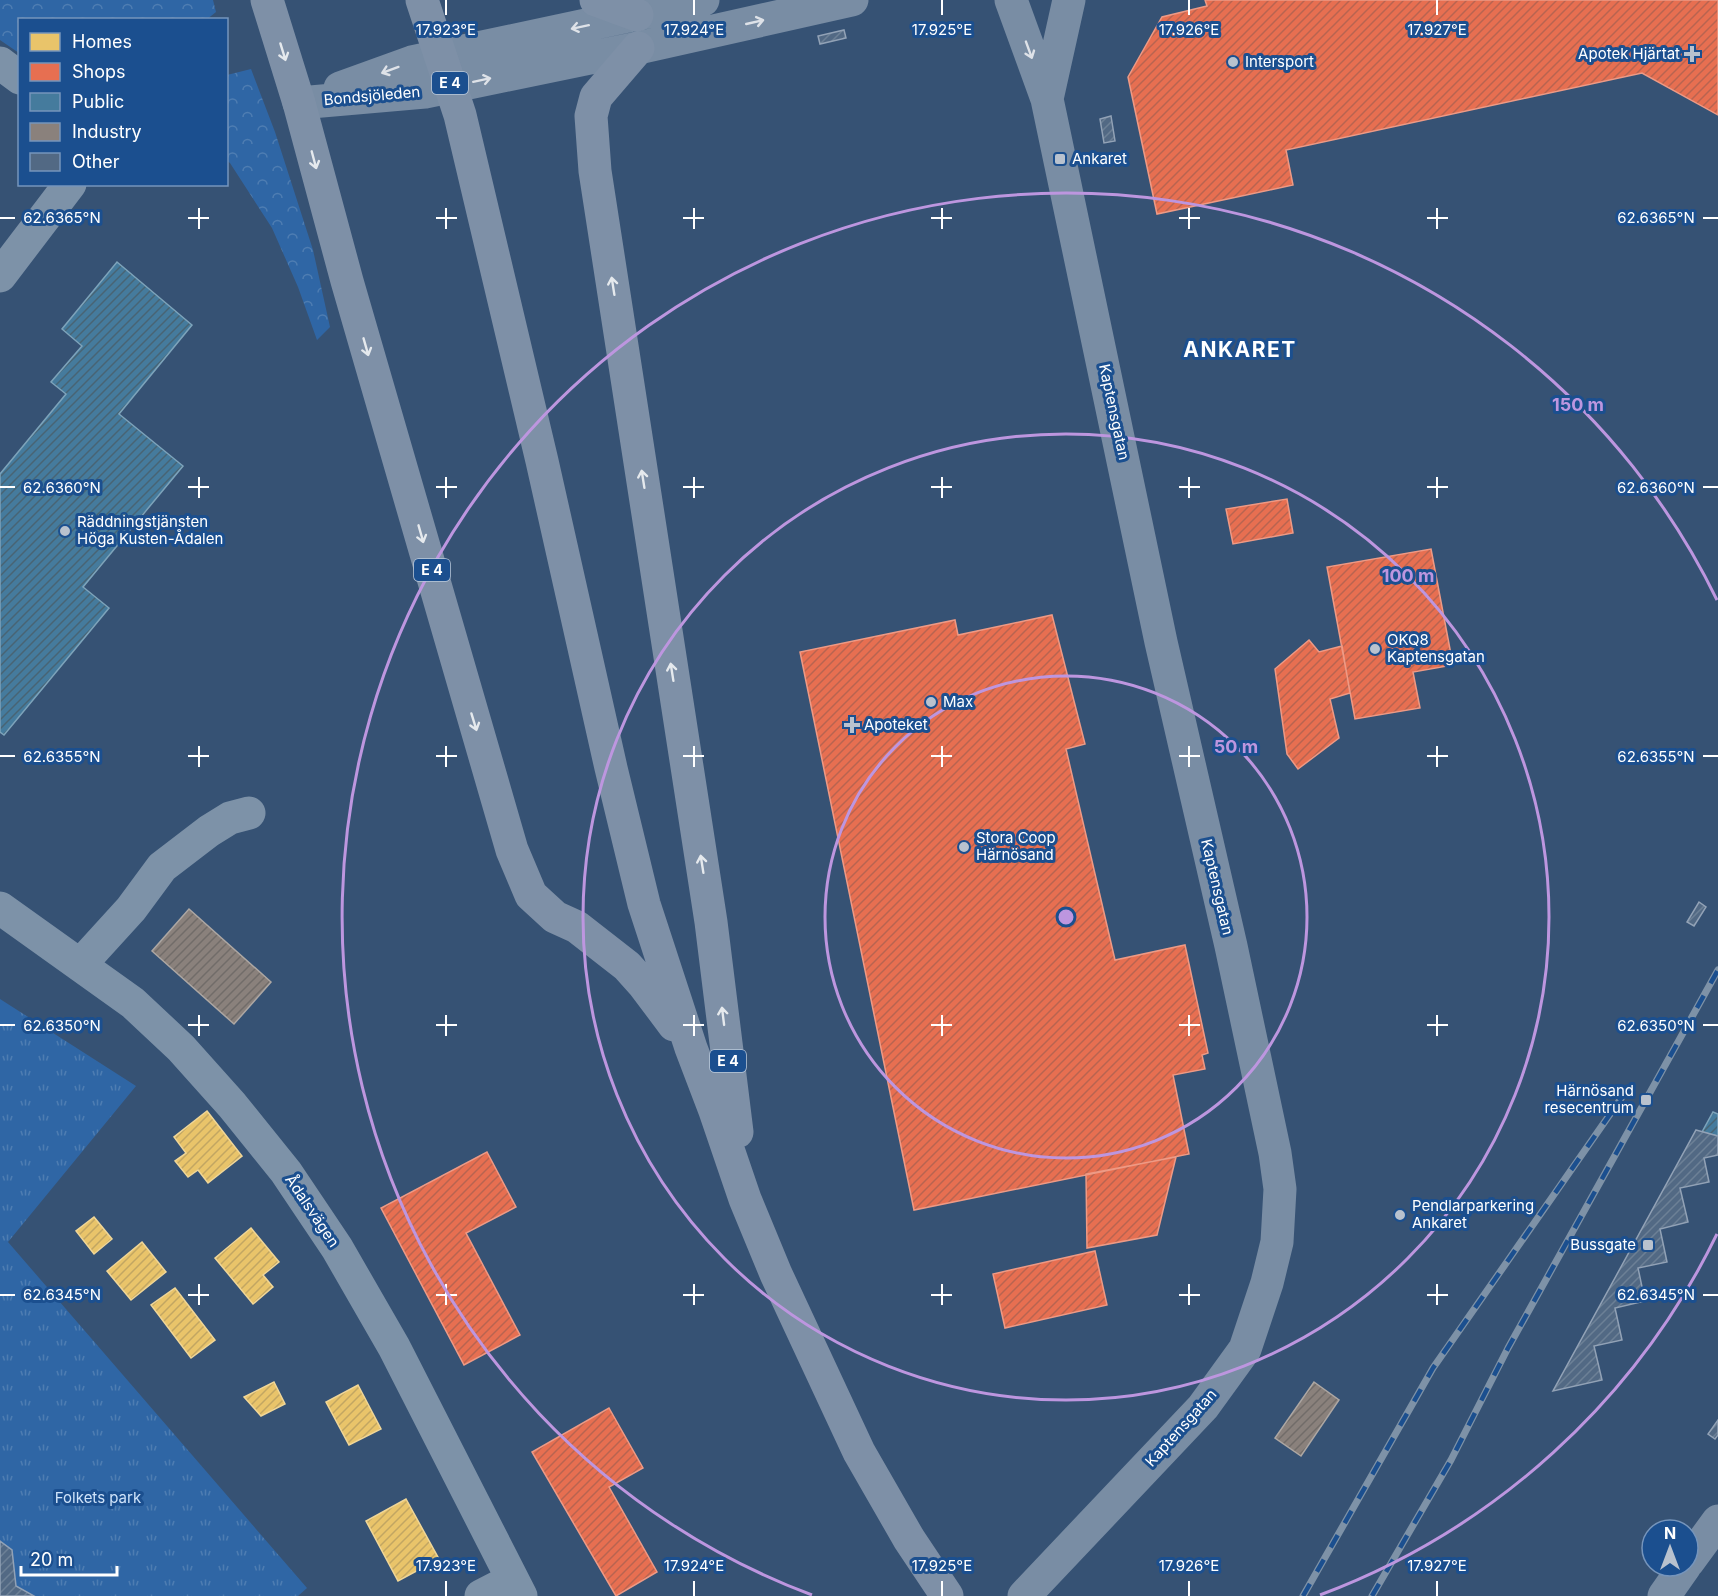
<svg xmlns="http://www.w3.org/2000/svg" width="1718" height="1596" font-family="Inter,sans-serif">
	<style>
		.forest { fill: url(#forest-crowns) }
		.park { fill: url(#park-tufts) }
		.homes { fill: url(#homes-hatch); stroke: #f0d697; stroke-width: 1.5 }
		.shops { fill: url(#shops-hatch); stroke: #ee9a85; stroke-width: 1.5 }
		.public { fill: url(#public-hatch); stroke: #7da3ba; stroke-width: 1.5 }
		.industry { fill: url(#industry-hatch); stroke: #ada7a3; stroke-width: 1.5 }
		.building { fill: url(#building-hatch); stroke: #92a2b6; stroke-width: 1.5 }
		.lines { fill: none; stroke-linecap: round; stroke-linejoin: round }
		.minor { stroke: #7d92a8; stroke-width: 33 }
		.secondary { stroke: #798da4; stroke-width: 33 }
		.trunk { stroke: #7e90a7; stroke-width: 33 }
		.rail-casing { stroke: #7e92a7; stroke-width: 7 }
		.rail { stroke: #1b4f8f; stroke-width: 4.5; stroke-dasharray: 14; stroke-linecap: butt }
		.oneway { stroke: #dee2e8 }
		.oneway2 { stroke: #e5e9ed }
		.ticks { fill: none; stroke: #fff; stroke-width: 2 }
		.ring { fill: none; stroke: #bd96df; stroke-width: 3 }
		.poi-dot { fill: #b9c2ce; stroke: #1b4f8f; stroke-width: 2 }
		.labels { text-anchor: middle; stroke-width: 6; stroke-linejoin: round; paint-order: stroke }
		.shield { fill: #1b4f8f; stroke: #bbcadd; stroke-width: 1.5 }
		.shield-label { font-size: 14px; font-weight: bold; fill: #fff }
		.poi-label { font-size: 15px; fill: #fff; stroke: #1b4f8f; text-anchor: start }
		.street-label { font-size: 15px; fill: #fff; stroke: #1b4f8f }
		.park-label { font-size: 15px; fill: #cfe3fa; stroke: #1b4f8f }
		.district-label { font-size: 21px; font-weight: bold; letter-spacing: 1.5px; fill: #fff; stroke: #1b4f8f }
		.ticks-label { font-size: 15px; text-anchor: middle; fill: #fff; stroke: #1b4f8f; stroke-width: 6; stroke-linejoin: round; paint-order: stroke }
		.centre { fill: #bd96df; stroke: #1b4f8f; stroke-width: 3 }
		.ring-label { font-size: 18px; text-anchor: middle; font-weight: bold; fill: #bd96df; stroke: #1b4f8f; stroke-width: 6; stroke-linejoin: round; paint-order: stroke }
	</style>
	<defs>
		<pattern id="forest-crowns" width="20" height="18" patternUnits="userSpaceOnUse" patternTransform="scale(1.5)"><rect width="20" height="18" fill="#2f66a5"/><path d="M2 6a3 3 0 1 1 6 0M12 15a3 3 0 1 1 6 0" fill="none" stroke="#4e7db2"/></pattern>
		<pattern id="park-tufts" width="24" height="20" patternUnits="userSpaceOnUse" patternTransform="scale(1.5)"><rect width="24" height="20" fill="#2f66a5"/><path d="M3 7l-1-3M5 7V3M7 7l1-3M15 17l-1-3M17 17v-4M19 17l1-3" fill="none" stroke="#4e7db2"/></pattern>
		<pattern id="homes-hatch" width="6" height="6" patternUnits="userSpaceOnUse" patternTransform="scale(1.5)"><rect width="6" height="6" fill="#e9c46a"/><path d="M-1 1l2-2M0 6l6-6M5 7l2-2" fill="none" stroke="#c2a662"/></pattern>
		<pattern id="shops-hatch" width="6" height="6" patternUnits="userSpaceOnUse" patternTransform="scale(1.5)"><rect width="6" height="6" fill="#e76f51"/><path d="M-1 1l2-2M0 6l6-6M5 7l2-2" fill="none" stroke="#b86450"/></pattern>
		<pattern id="public-hatch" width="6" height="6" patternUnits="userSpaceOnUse" patternTransform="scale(1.5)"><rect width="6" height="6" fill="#457b9d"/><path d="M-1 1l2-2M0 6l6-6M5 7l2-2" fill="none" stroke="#486474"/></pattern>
		<pattern id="industry-hatch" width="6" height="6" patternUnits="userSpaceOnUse" patternTransform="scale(1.5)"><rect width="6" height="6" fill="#8a817c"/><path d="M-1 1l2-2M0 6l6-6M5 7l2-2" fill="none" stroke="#716c69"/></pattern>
		<pattern id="building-hatch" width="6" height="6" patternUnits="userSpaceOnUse" patternTransform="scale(1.5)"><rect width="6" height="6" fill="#526984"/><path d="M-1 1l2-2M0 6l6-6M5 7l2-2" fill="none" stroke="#6c8096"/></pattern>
	</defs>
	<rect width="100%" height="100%" fill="#365274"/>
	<path class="forest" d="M 0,0 L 213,0 L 216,12 L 206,20 L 20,20 L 19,53 L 0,40 Z
		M 251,69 L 275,132 L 313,250 L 330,327 L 317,340 L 298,287 L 272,228 L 230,163 L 227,161 L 227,75 Z"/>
	<path class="park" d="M 0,999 L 136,1086 L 8,1242 L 307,1588 L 298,1596 L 0,1596 Z"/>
	<path class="homes" d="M 207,1111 L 242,1156 L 208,1183 L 198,1170 L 188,1177 L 175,1161 L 186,1153 L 174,1137 Z
		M 94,1217 L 112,1239 L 94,1254 L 76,1231 Z
		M 251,1228 L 279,1262 L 263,1275 L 273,1287 L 253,1304 L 215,1258 Z
		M 142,1242 L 166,1272 L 131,1300 L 107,1271 Z
		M 175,1288 L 215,1340 L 191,1358 L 151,1305 Z
		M 274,1382 L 285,1404 L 261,1416 L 244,1397 Z
		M 358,1385 L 381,1429 L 349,1445 L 326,1402 Z
		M 406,1499 L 439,1559 L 398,1581 L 366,1521 Z"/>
	<path class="shops" d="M 1205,0 L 1718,0 L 1718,115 L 1642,73 L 1286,150 L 1293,185 L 1157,214 L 1128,77 L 1162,17 L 1207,6 Z
		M 1287,499 L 1293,533 L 1233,544 L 1226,509 Z
		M 1431,549 L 1453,665 L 1413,672 L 1420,708 L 1355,719 L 1327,567 Z
		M 1052,615 L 1085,744 L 1066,749 L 1115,960 L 1185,945 L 1208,1053 L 1202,1055 L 1205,1069 L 1173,1075 L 1189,1154 L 914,1210 L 800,652 L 955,620 L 958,635 Z
		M 1309,640 L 1319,652 L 1342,646 L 1350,693 L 1330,699 L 1339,738 L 1298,769 L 1287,754 L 1275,669 Z
		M 487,1152 L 516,1207 L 466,1233 L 520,1335 L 464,1365 L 381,1208 Z
		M 1176,1157 L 1157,1235 L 1087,1248 L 1086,1174 Z
		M 1095,1251 L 1107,1305 L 1005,1328 L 993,1274 Z
		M 609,1408 L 643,1468 L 609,1487 L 657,1572 L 616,1596 L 532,1452 Z"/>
	<path class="public" d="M 117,262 L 192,325 L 119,414 L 183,466 L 83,587 L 109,608 L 4,735 L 0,732 L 0,474 L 66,394 L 51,382 L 82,346 L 62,329 Z
		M 1713,1112 L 1718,1114 L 1718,1136 L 1702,1132 Z"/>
	<path class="industry" d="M 189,909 L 271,982 L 234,1024 L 152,951 Z
		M 1314,1382 L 1339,1400 L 1301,1456 L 1275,1438 Z"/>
	<path class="building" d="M 844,30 L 846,38 L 820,44 L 818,36 Z
		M 1111,116 L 1115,141 L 1104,143 L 1100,119 Z
		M 1699,902 L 1706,907 L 1694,926 L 1687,922 Z
		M 1696,1130 L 1718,1136 L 1718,1155 L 1704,1158 L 1709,1182 L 1680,1188 L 1688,1222 L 1660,1229 L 1667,1262 L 1638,1268 L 1645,1301 L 1615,1308 L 1622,1340 L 1594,1346 L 1602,1380 L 1553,1391 Z
		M 1718,1420 L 1718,1435 L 1715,1439 L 1708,1434 Z
		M 0,1541 L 12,1550 L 16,1586 L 34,1596 L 0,1596 Z"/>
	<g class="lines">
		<path class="minor" d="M 0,63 L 20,78
			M 0,276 L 70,184
			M 0,908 L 133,1003 L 181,1048 L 232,1105 L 286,1172 L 337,1248 L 394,1347 L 521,1596
			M 80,965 L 131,909 L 162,867 L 209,831 L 230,818 L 249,813
			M 481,1596 L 512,1580"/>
		<path class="secondary" d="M 1011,0 L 1047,99 L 1161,642 L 1231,946 L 1275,1153 L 1280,1189 L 1277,1242 L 1267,1283 L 1245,1349 L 1203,1407 L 1024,1596
			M 340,88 L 412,62 L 703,0
			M 1047,99 L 1069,0
			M 299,103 L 425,92 L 638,48 L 852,0
			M 1688,1562 L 1718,1521
			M 1664,1596 L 1685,1566"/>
		<path class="trunk" d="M 267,0 L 299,103 L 347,281 L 512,850 L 531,895 L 555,917 L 577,927 L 627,966 L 644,985 L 674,1025
			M 422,0 L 460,115 L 542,461 L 611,768 L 644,904 L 691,1048 L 715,1111 L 745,1199 L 776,1274 L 859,1452 L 909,1539 L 947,1596
			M 596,0 L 637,15
			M 638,48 L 596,97 L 591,116 L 595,171 L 711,922 L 737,1132"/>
		<g class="rail-casing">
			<path id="rail" d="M 1303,1596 L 1433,1368 L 1622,1097
				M 1372,1596 L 1451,1460 L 1508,1348 L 1718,970"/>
		</g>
		<use href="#rail" class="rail"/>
	</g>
	<defs><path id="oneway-shaft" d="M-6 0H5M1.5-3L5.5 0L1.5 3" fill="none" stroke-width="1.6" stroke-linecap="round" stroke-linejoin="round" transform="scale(1.5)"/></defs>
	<g class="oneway">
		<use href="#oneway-shaft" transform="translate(755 22) rotate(-13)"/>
		<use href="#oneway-shaft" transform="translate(580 27) rotate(168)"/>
		<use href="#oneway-shaft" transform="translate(1029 50) rotate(70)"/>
		<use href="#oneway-shaft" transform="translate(390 70) rotate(160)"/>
		<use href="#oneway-shaft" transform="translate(482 80) rotate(-12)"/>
	</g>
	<g class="oneway2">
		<use href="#oneway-shaft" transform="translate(283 52) rotate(73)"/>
		<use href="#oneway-shaft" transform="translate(314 160) rotate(75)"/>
		<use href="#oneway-shaft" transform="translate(613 286) rotate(-99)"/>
		<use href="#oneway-shaft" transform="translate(366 347) rotate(74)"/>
		<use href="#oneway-shaft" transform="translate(643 479) rotate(-99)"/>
		<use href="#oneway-shaft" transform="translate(421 534) rotate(74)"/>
		<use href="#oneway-shaft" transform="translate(672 672) rotate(-99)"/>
		<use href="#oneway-shaft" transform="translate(474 722) rotate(73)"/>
		<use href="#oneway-shaft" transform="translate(702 864) rotate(-99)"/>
		<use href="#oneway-shaft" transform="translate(723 1016) rotate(-97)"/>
	</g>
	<path class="ticks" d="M 446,0 L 446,15M 694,0 L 694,15M 942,0 L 942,15M 1189,0 L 1189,15M 1437,0 L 1437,15M 199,208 L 199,229M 446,208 L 446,229M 694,208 L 694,229M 942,208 L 942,229M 1189,208 L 1189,229M 1437,208 L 1437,229M 0,218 L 15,218M 188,218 L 209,218M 436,218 L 457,218M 683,218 L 704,218M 931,218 L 952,218M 1179,218 L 1200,218M 1427,218 L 1448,218M 1703,218 L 1718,218M 199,477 L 199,498M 446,477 L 446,498M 694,477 L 694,498M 942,477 L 942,498M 1189,477 L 1189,498M 1437,477 L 1437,498M 0,487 L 15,487M 188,487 L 209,487M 436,487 L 457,487M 683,487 L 704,487M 931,487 L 952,487M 1179,487 L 1200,487M 1427,487 L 1448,487M 1703,487 L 1718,487M 199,746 L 199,767M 446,746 L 446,767M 694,746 L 694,767M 942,746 L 942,767M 1189,746 L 1189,767M 1437,746 L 1437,767M 0,756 L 15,756M 188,756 L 209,756M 436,756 L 457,756M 683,756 L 704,756M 931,756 L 952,756M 1179,756 L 1200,756M 1427,756 L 1448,756M 1703,756 L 1718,756M 199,1015 L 199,1036M 446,1015 L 446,1036M 694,1015 L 694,1036M 942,1015 L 942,1036M 1189,1015 L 1189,1036M 1437,1015 L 1437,1036M 0,1025 L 15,1025M 188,1025 L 209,1025M 436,1025 L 457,1025M 683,1025 L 704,1025M 931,1025 L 952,1025M 1179,1025 L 1200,1025M 1427,1025 L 1448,1025M 1703,1025 L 1718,1025M 199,1284 L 199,1305M 446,1284 L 446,1305M 694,1284 L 694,1305M 942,1284 L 942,1305M 1189,1284 L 1189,1305M 1437,1284 L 1437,1305M 0,1295 L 15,1295M 188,1295 L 209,1295M 436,1295 L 457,1295M 683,1295 L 704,1295M 931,1295 L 952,1295M 1179,1295 L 1200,1295M 1427,1295 L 1448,1295M 1703,1295 L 1718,1295M 446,1581 L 446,1596M 694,1581 L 694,1596M 942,1581 L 942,1596M 1189,1581 L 1189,1596M 1437,1581 L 1437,1596"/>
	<g class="ring">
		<circle cx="1066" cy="917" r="241"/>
		<circle cx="1066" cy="917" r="483"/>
		<path d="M1717 1234A724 724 0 0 1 1320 1595M812 1595A724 724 0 1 1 1717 600"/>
	</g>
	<g class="poi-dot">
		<path d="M1689 45h6v6h6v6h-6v6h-6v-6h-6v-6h6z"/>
		<circle cx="1233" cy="62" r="6"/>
		<rect x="1054" y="153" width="12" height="12" rx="3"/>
		<circle cx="65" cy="531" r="6"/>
		<circle cx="1375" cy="649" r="6"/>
		<circle cx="931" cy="702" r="6"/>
		<path d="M849 716h6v6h6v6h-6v6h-6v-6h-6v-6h6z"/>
		<circle cx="964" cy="847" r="6"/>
		<rect x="1640" y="1094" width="12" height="12" rx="3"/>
		<circle cx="1400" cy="1215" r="6"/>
		<rect x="1642" y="1239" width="12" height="12" rx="3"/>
	</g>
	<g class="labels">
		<g class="shield">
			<rect x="432" y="72" width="36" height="22" rx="4.5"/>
			<rect x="414" y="559" width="36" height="22" rx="4.5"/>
			<rect x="710" y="1050" width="36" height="22" rx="4.5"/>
		</g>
		<g class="shield-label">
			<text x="450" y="88">E 4</text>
			<text x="432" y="575">E 4</text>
			<text x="728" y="1066">E 4</text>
		</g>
		<g class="poi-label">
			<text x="1680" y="59" text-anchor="end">Apotek Hjärtat</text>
			<text x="1245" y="67">Intersport</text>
			<text x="1072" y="164">Ankaret</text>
			<text x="77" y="527">Räddningstjänsten<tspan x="77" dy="17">Höga Kusten-Ådalen</tspan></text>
			<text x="1387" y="645">OKQ8<tspan x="1387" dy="17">Kaptensgatan</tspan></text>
			<text x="943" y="707">Max</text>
			<text x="864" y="730">Apoteket</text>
			<text x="976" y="843">Stora Coop<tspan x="976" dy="17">Härnösand</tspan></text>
			<text x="1634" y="1096" text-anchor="end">Härnösand<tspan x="1634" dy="17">resecentrum</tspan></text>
			<text x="1412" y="1211">Pendlarparkering<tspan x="1412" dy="17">Ankaret</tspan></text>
			<text x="1636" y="1250" text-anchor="end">Bussgate</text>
		</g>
		<g class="street-label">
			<text transform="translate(372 96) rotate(-5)" y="5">Bondsjöleden</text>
			<text transform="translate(1114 412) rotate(78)" y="5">Kaptensgatan</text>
			<text transform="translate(1217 887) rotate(77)" y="5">Kaptensgatan</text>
			<text transform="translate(312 1211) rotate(56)" y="5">Ådalsvägen</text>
			<text transform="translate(1181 1428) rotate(-48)" y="5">Kaptensgatan</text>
		</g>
		<g class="park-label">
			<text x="98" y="1503">Folkets park</text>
		</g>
		<g class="district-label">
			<text x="1240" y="357">ANKARET</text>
		</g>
	</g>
	<g class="ticks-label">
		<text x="446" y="35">17.923°E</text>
		<text x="694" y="35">17.924°E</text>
		<text x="942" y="35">17.925°E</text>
		<text x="1189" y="35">17.926°E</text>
		<text x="1437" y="35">17.927°E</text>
		<text x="62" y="223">62.6365°N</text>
		<text x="1656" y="223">62.6365°N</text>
		<text x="62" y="493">62.6360°N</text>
		<text x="1656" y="493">62.6360°N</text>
		<text x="62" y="762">62.6355°N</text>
		<text x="1656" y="762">62.6355°N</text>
		<text x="62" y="1031">62.6350°N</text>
		<text x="1656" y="1031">62.6350°N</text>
		<text x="62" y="1300">62.6345°N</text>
		<text x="1656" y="1300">62.6345°N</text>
		<text x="446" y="1571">17.923°E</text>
		<text x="694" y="1571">17.924°E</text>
		<text x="942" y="1571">17.925°E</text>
		<text x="1189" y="1571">17.926°E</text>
		<text x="1437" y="1571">17.927°E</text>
	</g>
	<circle cx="1066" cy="917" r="9" class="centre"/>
	<g class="ring-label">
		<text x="1578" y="411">150 m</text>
		<text x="1408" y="582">100 m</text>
		<text x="1236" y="753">50 m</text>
	</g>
	<rect x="18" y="18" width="210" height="168" fill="#1b4f8f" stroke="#7695bc" stroke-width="1.5"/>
	<rect x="30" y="33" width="30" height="18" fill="#e9c46a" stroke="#7695bc" stroke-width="1.5"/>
	<text x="72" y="48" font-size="18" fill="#ffffff">Homes</text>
	<rect x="30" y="63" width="30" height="18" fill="#e76f51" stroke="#7695bc" stroke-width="1.5"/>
	<text x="72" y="78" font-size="18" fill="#ffffff">Shops</text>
	<rect x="30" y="93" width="30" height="18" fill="#457b9d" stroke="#7695bc" stroke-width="1.5"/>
	<text x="72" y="108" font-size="18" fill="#ffffff">Public</text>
	<rect x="30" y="123" width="30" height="18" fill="#8a817c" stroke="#7695bc" stroke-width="1.5"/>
	<text x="72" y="138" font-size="18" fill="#ffffff">Industry</text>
	<rect x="30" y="153" width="30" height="18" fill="#526984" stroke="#7695bc" stroke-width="1.5"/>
	<text x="72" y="168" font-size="18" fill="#ffffff">Other</text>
	<g transform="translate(1670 1548)"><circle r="28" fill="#1b4f8f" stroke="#7695bc" stroke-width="1.5"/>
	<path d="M0-4.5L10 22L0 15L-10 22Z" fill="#b9c2ce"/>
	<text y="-9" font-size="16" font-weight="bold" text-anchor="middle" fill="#ffffff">N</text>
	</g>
	<path d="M21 1566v9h96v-9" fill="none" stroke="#ffffff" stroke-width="3"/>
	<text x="30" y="1566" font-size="18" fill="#ffffff" stroke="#1b4f8f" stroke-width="4.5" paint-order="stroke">20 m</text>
</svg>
